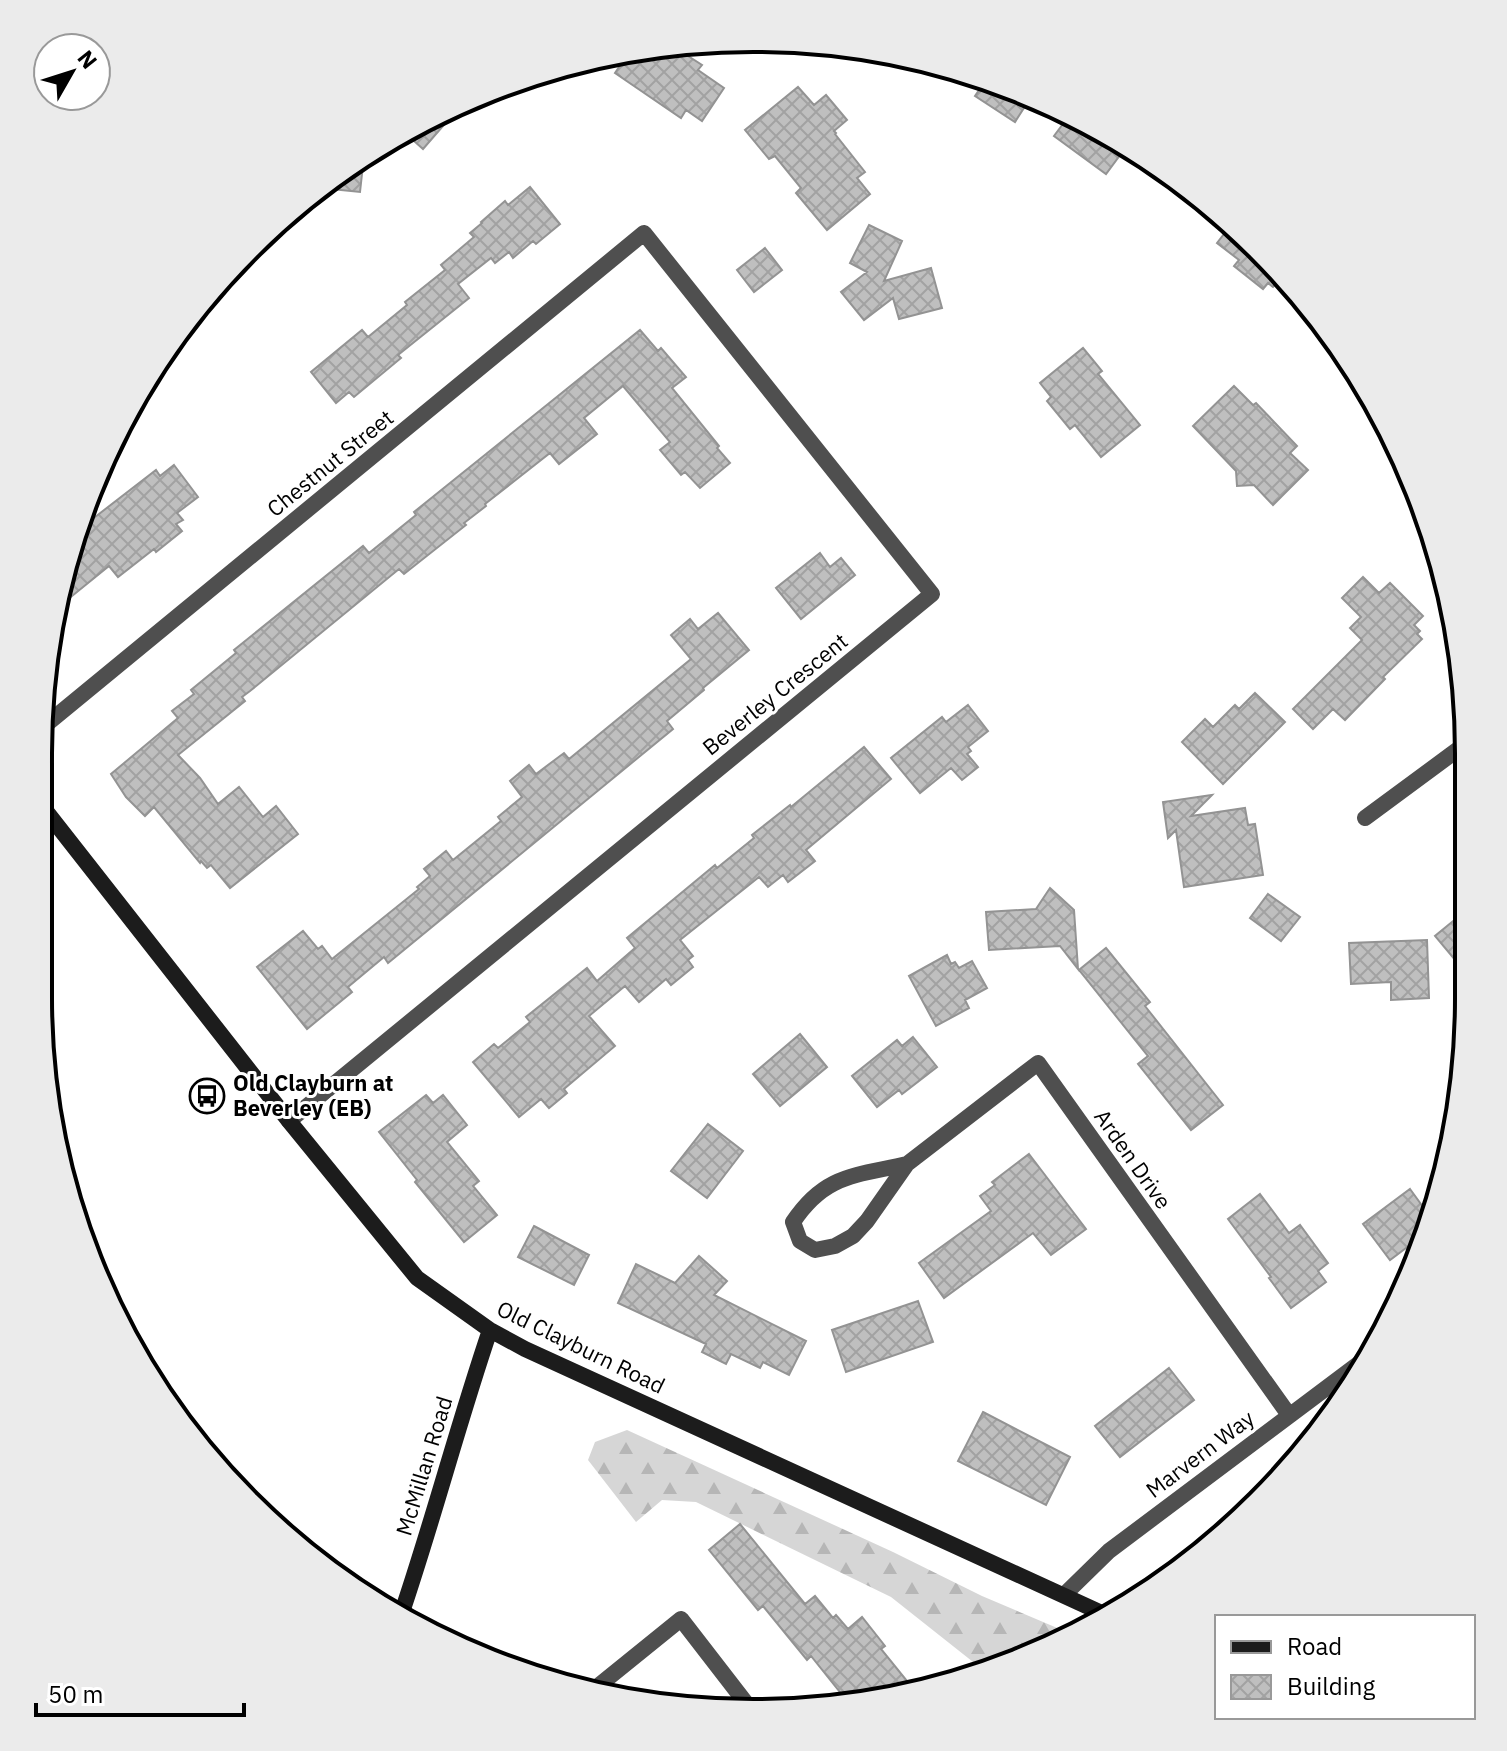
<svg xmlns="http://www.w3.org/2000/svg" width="1507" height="1751" font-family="'IBM Plex Sans',sans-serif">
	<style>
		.forest { fill: url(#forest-firs) }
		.building { fill: url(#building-cross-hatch); stroke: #939393; stroke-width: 2 }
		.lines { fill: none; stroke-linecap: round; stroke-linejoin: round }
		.street { stroke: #4f4f4f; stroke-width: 16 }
		.secondary { stroke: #1c1c1c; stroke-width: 16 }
		.labels { text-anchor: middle; stroke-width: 6; stroke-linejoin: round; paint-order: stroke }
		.street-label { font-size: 22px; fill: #000; stroke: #fff }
		.poi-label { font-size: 22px; font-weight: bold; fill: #000; stroke: #fff; text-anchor: start }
		.rim { fill: none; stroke: #000; stroke-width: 4 }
	</style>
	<defs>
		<pattern id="forest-firs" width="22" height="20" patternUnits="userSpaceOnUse" patternTransform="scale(2)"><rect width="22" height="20" fill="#d6d6d6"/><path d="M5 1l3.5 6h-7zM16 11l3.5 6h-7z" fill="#b6b6b6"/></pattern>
		<pattern id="building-cross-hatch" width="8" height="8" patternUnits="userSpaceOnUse" patternTransform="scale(2)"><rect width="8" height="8" fill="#bfbfbf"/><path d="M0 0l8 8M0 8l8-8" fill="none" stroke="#a2a2a2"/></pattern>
	</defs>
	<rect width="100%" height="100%" fill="#fff"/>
	<path class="forest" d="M 627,1430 L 893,1552 L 982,1596 L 1069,1633 L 987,1673 L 891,1597 L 696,1502 L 662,1500 L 636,1522 L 588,1460 L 595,1442 Z"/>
	<path class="building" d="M 693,43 L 685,54 L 702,65 L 698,70 L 724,88 L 702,121 L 686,110 L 681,118 L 615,73 L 630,51 L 660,44 Z
		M 986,80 L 1031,97 L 1015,122 L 975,96 Z
		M 798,87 L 814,105 L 826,95 L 847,120 L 834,131 L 836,133 L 835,134 L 865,172 L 857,178 L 870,194 L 827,230 L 796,193 L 801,188 L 775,156 L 769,159 L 745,130 Z
		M 462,104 L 423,149 L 403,131 L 418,124 Z
		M 1071,113 L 1126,147 L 1106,174 L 1054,136 Z
		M 364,156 L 360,192 L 321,188 L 340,174 Z
		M 530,187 L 560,224 L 536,244 L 533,241 L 513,258 L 509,252 L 495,263 L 491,258 L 458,284 L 469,298 L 398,355 L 401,358 L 354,397 L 349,392 L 336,403 L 311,372 L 362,330 L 368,337 L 407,305 L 405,302 L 445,270 L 441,265 L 474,237 L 470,233 L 482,223 L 481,222 L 505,201 L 508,205 Z
		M 869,225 L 902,241 L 884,281 L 931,268 L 942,308 L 899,319 L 893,298 L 864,320 L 841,292 L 867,272 L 850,263 Z
		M 1231,225 L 1284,275 L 1273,287 L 1268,283 L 1263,289 L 1234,266 L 1239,260 L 1217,243 Z
		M 765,248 L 782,270 L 754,292 L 737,270 Z
		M 640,330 L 658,351 L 661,348 L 686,377 L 672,388 L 719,446 L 717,448 L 730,463 L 700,488 L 685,472 L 681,475 L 660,450 L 670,442 L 623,386 L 584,418 L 597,434 L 559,464 L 550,453 L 485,504 L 486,506 L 464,523 L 466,525 L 404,574 L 399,569 L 250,691 L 242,697 L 245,701 L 178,755 L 200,778 L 218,804 L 239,787 L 263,817 L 276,806 L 298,834 L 230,888 L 211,865 L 207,868 L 201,861 L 200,863 L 154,807 L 145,816 L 126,797 L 111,774 L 178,718 L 172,711 L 194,694 L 191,690 L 236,653 L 234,650 L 363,546 L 369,553 L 416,515 L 414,512 Z
		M 1083,348 L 1102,371 L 1098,374 L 1140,425 L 1101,457 L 1075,425 L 1070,429 L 1047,401 L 1051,397 L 1040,383 Z
		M 1234,386 L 1253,405 L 1256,403 L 1297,446 L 1290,453 L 1308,470 L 1273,505 L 1254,485 L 1237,486 L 1236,471 L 1193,426 Z
		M 174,465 L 198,497 L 177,513 L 183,520 L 176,524 L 182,531 L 156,552 L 154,549 L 118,577 L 109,566 L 61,605 L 86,524 L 156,470 L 160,476 Z
		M 820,553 L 830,567 L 841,558 L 855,575 L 801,619 L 776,588 Z
		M 1363,577 L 1379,593 L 1390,583 L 1423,616 L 1414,625 L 1420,631 L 1417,634 L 1422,639 L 1383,677 L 1385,679 L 1345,720 L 1333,709 L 1313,729 L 1293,709 L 1362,640 L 1350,628 L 1361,617 L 1342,598 Z
		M 718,613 L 749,650 L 703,688 L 704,690 L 667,721 L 673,729 L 388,963 L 384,957 L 348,987 L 352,992 L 307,1029 L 257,967 L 303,931 L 318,949 L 322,946 L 332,959 L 419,889 L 417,887 L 430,876 L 424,869 L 446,851 L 453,860 L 501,821 L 498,817 L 522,797 L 510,781 L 529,765 L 536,774 L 564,753 L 569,759 L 691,659 L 671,635 L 690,619 L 698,629 Z
		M 1255,693 L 1285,722 L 1223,784 L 1182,742 L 1205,719 L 1213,727 L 1235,705 L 1239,709 Z
		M 968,705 L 988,731 L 968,747 L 971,751 L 967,754 L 978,767 L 962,780 L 951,768 L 920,793 L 891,758 L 942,717 L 946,722 Z
		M 864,747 L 891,779 L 806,850 L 815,861 L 788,882 L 783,875 L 768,887 L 759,877 L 680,940 L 693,956 L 688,960 L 693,967 L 671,985 L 666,979 L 639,1002 L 625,986 L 589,1016 L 615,1046 L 564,1089 L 567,1093 L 549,1108 L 541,1099 L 519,1117 L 473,1062 L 494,1044 L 498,1048 L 530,1022 L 526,1017 L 587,968 L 597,981 L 635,948 L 627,938 L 715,865 L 717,868 L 754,838 L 752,835 L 790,805 L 791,807 Z
		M 1212,795 L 1191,816 L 1245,808 L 1248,825 L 1255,824 L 1263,875 L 1184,887 L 1176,830 L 1168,838 L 1163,802 Z
		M 1050,888 L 1074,910 L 1078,969 L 1060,946 L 989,950 L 986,912 L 1036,909 Z
		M 1268,894 L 1300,917 L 1281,941 L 1250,918 Z
		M 1469,908 L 1469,950 L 1456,961 L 1435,936 Z
		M 1427,940 L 1429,998 L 1391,1000 L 1391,982 L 1351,984 L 1349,943 Z
		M 1106,948 L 1150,1002 L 1145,1006 L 1223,1105 L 1191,1130 L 1138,1064 L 1148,1056 L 1079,970 Z
		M 947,955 L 951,964 L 955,962 L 959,968 L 972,961 L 987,988 L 965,1000 L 969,1008 L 936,1026 L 909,976 Z
		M 800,1034 L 827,1067 L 780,1106 L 753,1074 Z
		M 913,1037 L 937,1067 L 902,1094 L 899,1090 L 877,1107 L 852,1076 L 897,1040 L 902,1046 Z
		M 426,1095 L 433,1103 L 443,1095 L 467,1125 L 447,1142 L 479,1181 L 473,1186 L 497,1215 L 464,1242 L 415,1182 L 417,1180 L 379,1132 Z
		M 708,1124 L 743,1151 L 707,1198 L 671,1171 Z
		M 1029,1154 L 1086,1229 L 1051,1255 L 1033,1233 L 944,1298 L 919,1263 L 991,1211 L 980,1196 L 995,1185 L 992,1182 Z
		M 1410,1189 L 1431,1218 L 1426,1233 L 1390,1260 L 1363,1224 Z
		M 1260,1194 L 1289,1233 L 1300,1225 L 1328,1263 L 1318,1271 L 1326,1282 L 1291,1308 L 1269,1278 L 1271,1277 L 1228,1219 Z
		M 534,1226 L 589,1255 L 574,1285 L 518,1257 Z
		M 699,1256 L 727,1281 L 714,1295 L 806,1341 L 789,1375 L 763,1362 L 760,1368 L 731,1354 L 726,1364 L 702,1352 L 706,1344 L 618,1303 L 636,1264 L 675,1283 Z
		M 918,1301 L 933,1342 L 846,1372 L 832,1330 Z
		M 1169,1368 L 1194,1400 L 1120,1457 L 1095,1426 Z
		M 983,1412 L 1070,1457 L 1046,1505 L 958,1461 Z
		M 740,1524 L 805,1604 L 815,1596 L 833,1618 L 836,1615 L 848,1629 L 862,1617 L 885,1646 L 881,1649 L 915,1691 L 851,1706 L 811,1656 L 807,1660 L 763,1606 L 758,1610 L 709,1550 Z"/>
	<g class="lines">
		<path class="street" d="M 43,727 L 644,233 L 932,594 L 289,1121
			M 1365,818 L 1468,742
			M 907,1164 C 855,1176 825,1174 793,1222 L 800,1241 L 815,1250 L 835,1246 L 853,1236 L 867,1221 L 907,1164 L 1038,1063 L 1289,1415
			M 1064,1595 L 1109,1551 L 1369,1356
			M 592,1691 L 681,1619 L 749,1707"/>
		<path class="secondary" d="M 42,806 L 289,1121 L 417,1278 L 490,1330 L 525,1349 L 1106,1615
			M 401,1615 C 433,1521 458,1424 490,1330"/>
	</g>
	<defs>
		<g id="bus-ring" transform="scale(1.8)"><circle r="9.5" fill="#fff" stroke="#000" stroke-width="1.5"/><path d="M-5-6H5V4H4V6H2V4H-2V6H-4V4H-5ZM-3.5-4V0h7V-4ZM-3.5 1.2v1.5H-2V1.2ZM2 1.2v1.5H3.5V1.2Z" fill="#000"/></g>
	</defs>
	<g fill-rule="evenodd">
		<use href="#bus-ring" x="207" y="1096"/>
	</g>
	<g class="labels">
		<g class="street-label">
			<text transform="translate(330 463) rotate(-39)" y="8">Chestnut Street</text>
			<text transform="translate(775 694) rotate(-39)" y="8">Beverley Crescent</text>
			<text transform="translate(1133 1159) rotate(55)" y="8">Arden Drive</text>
			<text transform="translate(581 1347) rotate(26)" y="8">Old Clayburn Road</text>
			<text transform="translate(1200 1454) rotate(-37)" y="8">Marvern Way</text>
			<text transform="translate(424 1466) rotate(-73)" y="8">McMillan Road</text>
		</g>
		<g class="poi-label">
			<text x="233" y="1091">Old Clayburn at<tspan x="233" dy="25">Beverley (EB)</tspan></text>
		</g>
	</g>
	<path d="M0 0H1507V1751H0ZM753 52H754A701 701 0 0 1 1455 753V998A701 701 0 0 1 754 1699H753A701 701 0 0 1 52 998V753A701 701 0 0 1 753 52Z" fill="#ebebeb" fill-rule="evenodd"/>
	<path class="rim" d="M753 52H754A701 701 0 0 1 1455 753V998A701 701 0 0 1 754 1699H753A701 701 0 0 1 52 998V753A701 701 0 0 1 753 52Z"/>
	<rect x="1215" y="1615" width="260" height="104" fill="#ffffff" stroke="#999999" stroke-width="2"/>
	<rect x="1231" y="1641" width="40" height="12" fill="#1c1c1c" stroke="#999999" stroke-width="2"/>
	<text x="1287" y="1655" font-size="24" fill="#000000">Road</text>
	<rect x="1231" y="1675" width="40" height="24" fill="url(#building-cross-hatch)" stroke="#999999" stroke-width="2"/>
	<text x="1287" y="1695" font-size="24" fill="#000000">Building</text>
	<g transform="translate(72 72) rotate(51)"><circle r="38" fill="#ffffff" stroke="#999999" stroke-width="2"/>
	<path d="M0-6L14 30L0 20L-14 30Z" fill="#000000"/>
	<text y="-12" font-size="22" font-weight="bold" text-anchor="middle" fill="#000000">N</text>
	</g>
	<path d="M36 1703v12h208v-12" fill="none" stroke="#000000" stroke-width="4"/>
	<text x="48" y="1703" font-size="24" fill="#000000" stroke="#ffffff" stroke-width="6" paint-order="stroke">50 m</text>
</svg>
